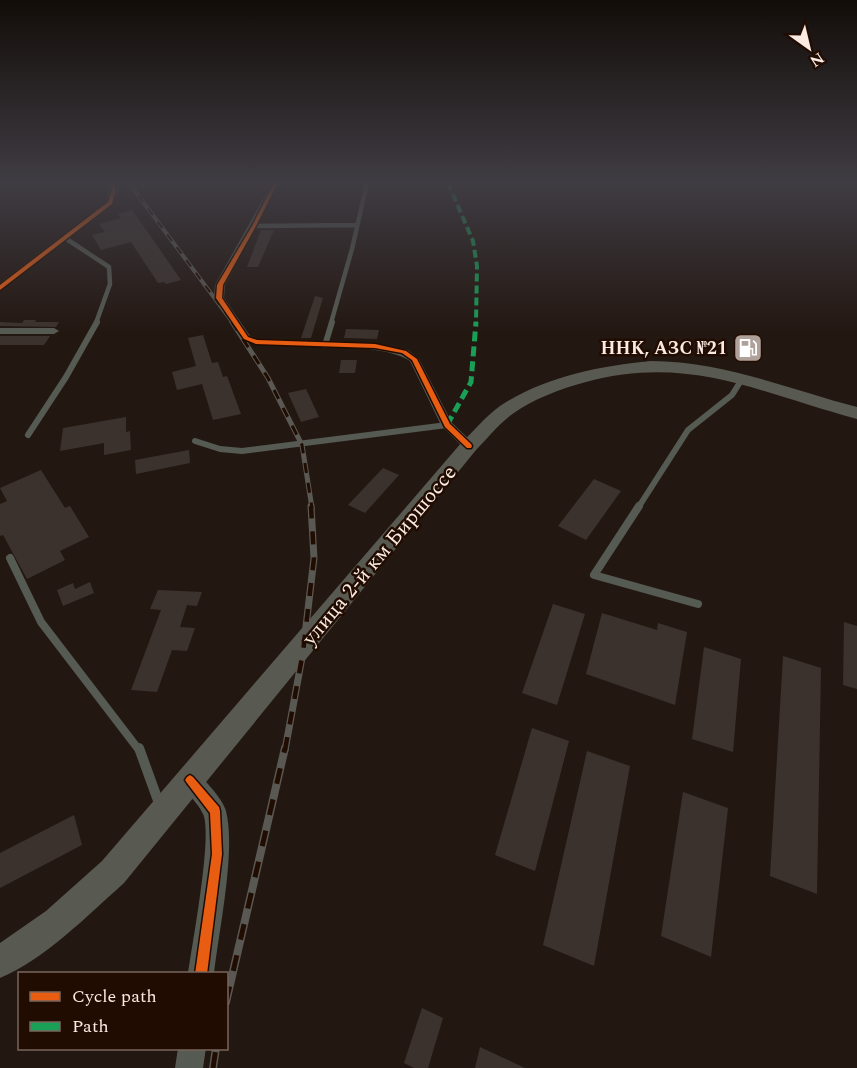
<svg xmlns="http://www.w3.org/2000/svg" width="857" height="1068" font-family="Spectral,serif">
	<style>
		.building { fill: #3c322d }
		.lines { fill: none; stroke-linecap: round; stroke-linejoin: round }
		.service-far3 { stroke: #555a52; stroke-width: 4.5 }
		.service-far2 { stroke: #555a52; stroke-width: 6 }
		.service-far1 { stroke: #555a52; stroke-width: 8 }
		.service { stroke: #555a52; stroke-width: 10 }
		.minor { fill: #555a52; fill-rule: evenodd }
		.tertiary { fill: #555a52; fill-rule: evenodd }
		.primary { fill: #585a51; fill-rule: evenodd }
		.rail-far3-casing { stroke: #5a5852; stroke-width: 4 }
		.rail-far2-casing { stroke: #5a5852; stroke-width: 5 }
		.rail-far1-casing { stroke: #5a5852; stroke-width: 7 }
		.rail-casing { stroke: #5a5852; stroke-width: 8 }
		.rail-far3 { stroke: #210c02; stroke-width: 2; stroke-dasharray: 8; stroke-linecap: butt }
		.rail-far2 { stroke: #210c02; stroke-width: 3; stroke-dasharray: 10; stroke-linecap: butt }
		.rail-far1 { stroke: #210c02; stroke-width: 4.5; stroke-dasharray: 13; stroke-linecap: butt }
		.rail { stroke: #210c02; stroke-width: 5; stroke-dasharray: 16; stroke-linecap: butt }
		.quiet-far1 { stroke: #1a9f57; stroke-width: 4; stroke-dasharray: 8 4; stroke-linecap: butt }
		.quiet { stroke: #1a9f57; stroke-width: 5; stroke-dasharray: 10 5; stroke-linecap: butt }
		.cycleway-casing { stroke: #210c02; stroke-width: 3 }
		.cycleway { fill: #e95d12; fill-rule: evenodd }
		.labels { text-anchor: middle; stroke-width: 5; stroke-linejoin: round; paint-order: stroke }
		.far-poi-label { font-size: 18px; font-weight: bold; fill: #fbeae2; stroke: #210c02; text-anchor: end }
		.street-label { font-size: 21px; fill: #fbeae2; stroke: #210c02 }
	</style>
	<rect width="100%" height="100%" fill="#231711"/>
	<path class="building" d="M 132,210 L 154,241 L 181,280 L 166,284 L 164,282 L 158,283 L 131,242 L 101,250 L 92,235 L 105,232 L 99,224 L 121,218 L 118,214 Z
		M 261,230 L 274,230 L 258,267 L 247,267 Z
		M 315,296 L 323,298 L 311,338 L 301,338 Z
		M 24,320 L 36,320 L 35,322 L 59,322 L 56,327 L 0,326 L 0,322 L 22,323 Z
		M 346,329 L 379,330 L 377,339 L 344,338 Z
		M 203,335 L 212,363 L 218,362 L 223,377 L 227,376 L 241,414 L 213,420 L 202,384 L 177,390 L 172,372 L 196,366 L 188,338 Z
		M 0,336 L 50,336 L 44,345 L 0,345 Z
		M 341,360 L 357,360 L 355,373 L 339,373 Z
		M 306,389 L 319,417 L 301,422 L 288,393 Z
		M 126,417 L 126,432 L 130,431 L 131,450 L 104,455 L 104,443 L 60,451 L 63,428 Z
		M 189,450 L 190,463 L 136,474 L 135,460 Z
		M 383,468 L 399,475 L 365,513 L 348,505 Z
		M 41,470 L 65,508 L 70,506 L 89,537 L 60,551 L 65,560 L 27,579 L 3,535 L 0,536 L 0,504 L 7,501 L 0,488 Z
		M 594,479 L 621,491 L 586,540 L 558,526 Z
		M 90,582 L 94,593 L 63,606 L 57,590 L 73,583 L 75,589 Z
		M 158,590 L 202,592 L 197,606 L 187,605 L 180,627 L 195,628 L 187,651 L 172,650 L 157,692 L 131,690 L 161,610 L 150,609 Z
		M 553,604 L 585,614 L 557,705 L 522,693 Z
		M 602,613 L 657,630 L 658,623 L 687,632 L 675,705 L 586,674 Z
		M 844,622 L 857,626 L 857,689 L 843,685 Z
		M 704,647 L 741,659 L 733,752 L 692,739 Z
		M 783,656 L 821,668 L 817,894 L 770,876 Z
		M 532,728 L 569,741 L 535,871 L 495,855 Z
		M 587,751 L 630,766 L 594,966 L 543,945 Z
		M 683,792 L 728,808 L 711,957 L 661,936 Z
		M 74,815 L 82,845 L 0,888 L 0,853 Z
		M 422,1008 L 443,1018 L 428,1068 L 414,1068 L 404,1063 Z
		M 480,1047 L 525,1068 L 475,1068 Z"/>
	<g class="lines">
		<path class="service-far3" d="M 254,226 L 356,225
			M 65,238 L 109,267 L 110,284 L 96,323
			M 331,323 L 352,249 L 367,183"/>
		<path class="service-far2" d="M 325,345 L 332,322
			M 28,435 L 66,377 L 97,322
			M 195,441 L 220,449 L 242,451 L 447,425
			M 638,508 L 688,430 L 732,395 L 742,379"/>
		<path class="service-far1" d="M 639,506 L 594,575 L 698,604
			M 10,558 L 41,622 L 139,750"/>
		<path class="service" d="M 139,748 L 160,806"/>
		<path class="minor" d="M 272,183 L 280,183 L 225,285 L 224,298 L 250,336 L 257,339 L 375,343 L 408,350 L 419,359 L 452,423 L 473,443 L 475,446 L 473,449 L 465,449 L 441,425 L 410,361 C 383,342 291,346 256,345 L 241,338 L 214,298 L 215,285 Z
			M 0,328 L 54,328 L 59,331 L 54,334 L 0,334 Z"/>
		<path class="tertiary" d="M 108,183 L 116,183 L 119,190 L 113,205 L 0,291 L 0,283 L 106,202 L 109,190 Z
			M 190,769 C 201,774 223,799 226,811 C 236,851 219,930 214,974 L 188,974 C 192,945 213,834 203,814 C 197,801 185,793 179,780 L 182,772 Z
			M 178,1048 L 206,1048 L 203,1068 L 175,1068 Z"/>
		<path class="primary" d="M 651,361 C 723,361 788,389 857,407 L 857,419 C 759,393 690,354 586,382 C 560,389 533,399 511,415 C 498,425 487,439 476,450 L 124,883 C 88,915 44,960 0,978 L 0,943 L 46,911 L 102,861 L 462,442 C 475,430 486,416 500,406 C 544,377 599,366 651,361 Z"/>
		<g class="rail-far3-casing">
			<path id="rail-far3" d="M 129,183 L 233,323"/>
		</g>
		<g class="rail-far2-casing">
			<path id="rail-far2" d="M 232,322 L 268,378 L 302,445 L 312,508"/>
		</g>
		<g class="rail-far1-casing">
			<path id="rail-far1" d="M 285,750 L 303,652 L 314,558 L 311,506"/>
		</g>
		<g class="rail-casing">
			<path id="rail" d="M 226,1002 L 285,748
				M 213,1068 L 216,1048"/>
		</g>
		<use href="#rail-far3" class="rail-far3"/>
		<use href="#rail-far2" class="rail-far2"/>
		<use href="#rail-far1" class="rail-far1"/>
		<use href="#rail" class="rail"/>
		<path class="quiet-far1" d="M 448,183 L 473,241 L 477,266 L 476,323"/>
		<path class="quiet" d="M 447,425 L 471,382 L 476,322"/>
		<g class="cycleway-casing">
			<path id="cycleway" d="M 110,183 L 114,183 L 116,190 L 112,204 L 0,290 L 0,285 L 108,202 L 112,190 Z
				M 274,183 L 278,183 L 256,226 L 223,285 L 222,298 L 248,337 L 257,340 L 375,344 L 406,351 L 417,359 L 450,424 L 471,444 L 472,446 L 471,448 L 467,448 L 445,427 L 412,360 L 402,353 L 375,348 L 256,344 L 244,339 L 216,298 L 217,285 L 252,226 Z
				M 190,775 L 193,777 L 219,807 L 220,811 L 222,854 L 207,974 L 195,974 L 212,854 L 210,813 L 187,783 L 185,780 L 187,777 Z"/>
		</g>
		<use href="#cycleway" class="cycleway"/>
	</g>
	<linearGradient id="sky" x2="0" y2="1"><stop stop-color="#130d09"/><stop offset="0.55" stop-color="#3f3c43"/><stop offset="1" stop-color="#3f3c43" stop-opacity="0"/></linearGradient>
	<rect width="857" height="332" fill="url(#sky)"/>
	<defs>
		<g id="fuel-square" transform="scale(1.5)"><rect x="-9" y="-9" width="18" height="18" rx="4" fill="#afa099" stroke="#210c02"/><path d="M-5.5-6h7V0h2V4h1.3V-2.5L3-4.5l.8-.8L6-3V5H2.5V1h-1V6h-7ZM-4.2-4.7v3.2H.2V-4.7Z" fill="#fff"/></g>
	</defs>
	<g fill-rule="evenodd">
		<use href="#fuel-square" x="748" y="348"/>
	</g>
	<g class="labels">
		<g class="far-poi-label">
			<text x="727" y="354">ННК, АЗС №21</text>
		</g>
		<g class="street-label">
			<text transform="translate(379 555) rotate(-50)" y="7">улица 2-й км Биршоссе</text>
		</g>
	</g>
	<rect x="18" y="972" width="210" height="78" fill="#210c02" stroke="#78655c" stroke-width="1.5"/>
	<rect x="30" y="992" width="30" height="9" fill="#e95d12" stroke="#78655c" stroke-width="1.5"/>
	<text x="72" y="1002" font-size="18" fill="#fbeae2">Cycle path</text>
	<rect x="30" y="1022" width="30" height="9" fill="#1a9f57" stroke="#78655c" stroke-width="1.5"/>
	<text x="72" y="1032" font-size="18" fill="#fbeae2">Path</text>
	<g transform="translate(809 48) rotate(146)" stroke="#210c02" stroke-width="4.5" paint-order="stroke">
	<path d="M0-4.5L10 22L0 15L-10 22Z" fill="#fbeae2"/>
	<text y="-9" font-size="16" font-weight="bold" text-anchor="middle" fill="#fbeae2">N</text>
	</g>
</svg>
